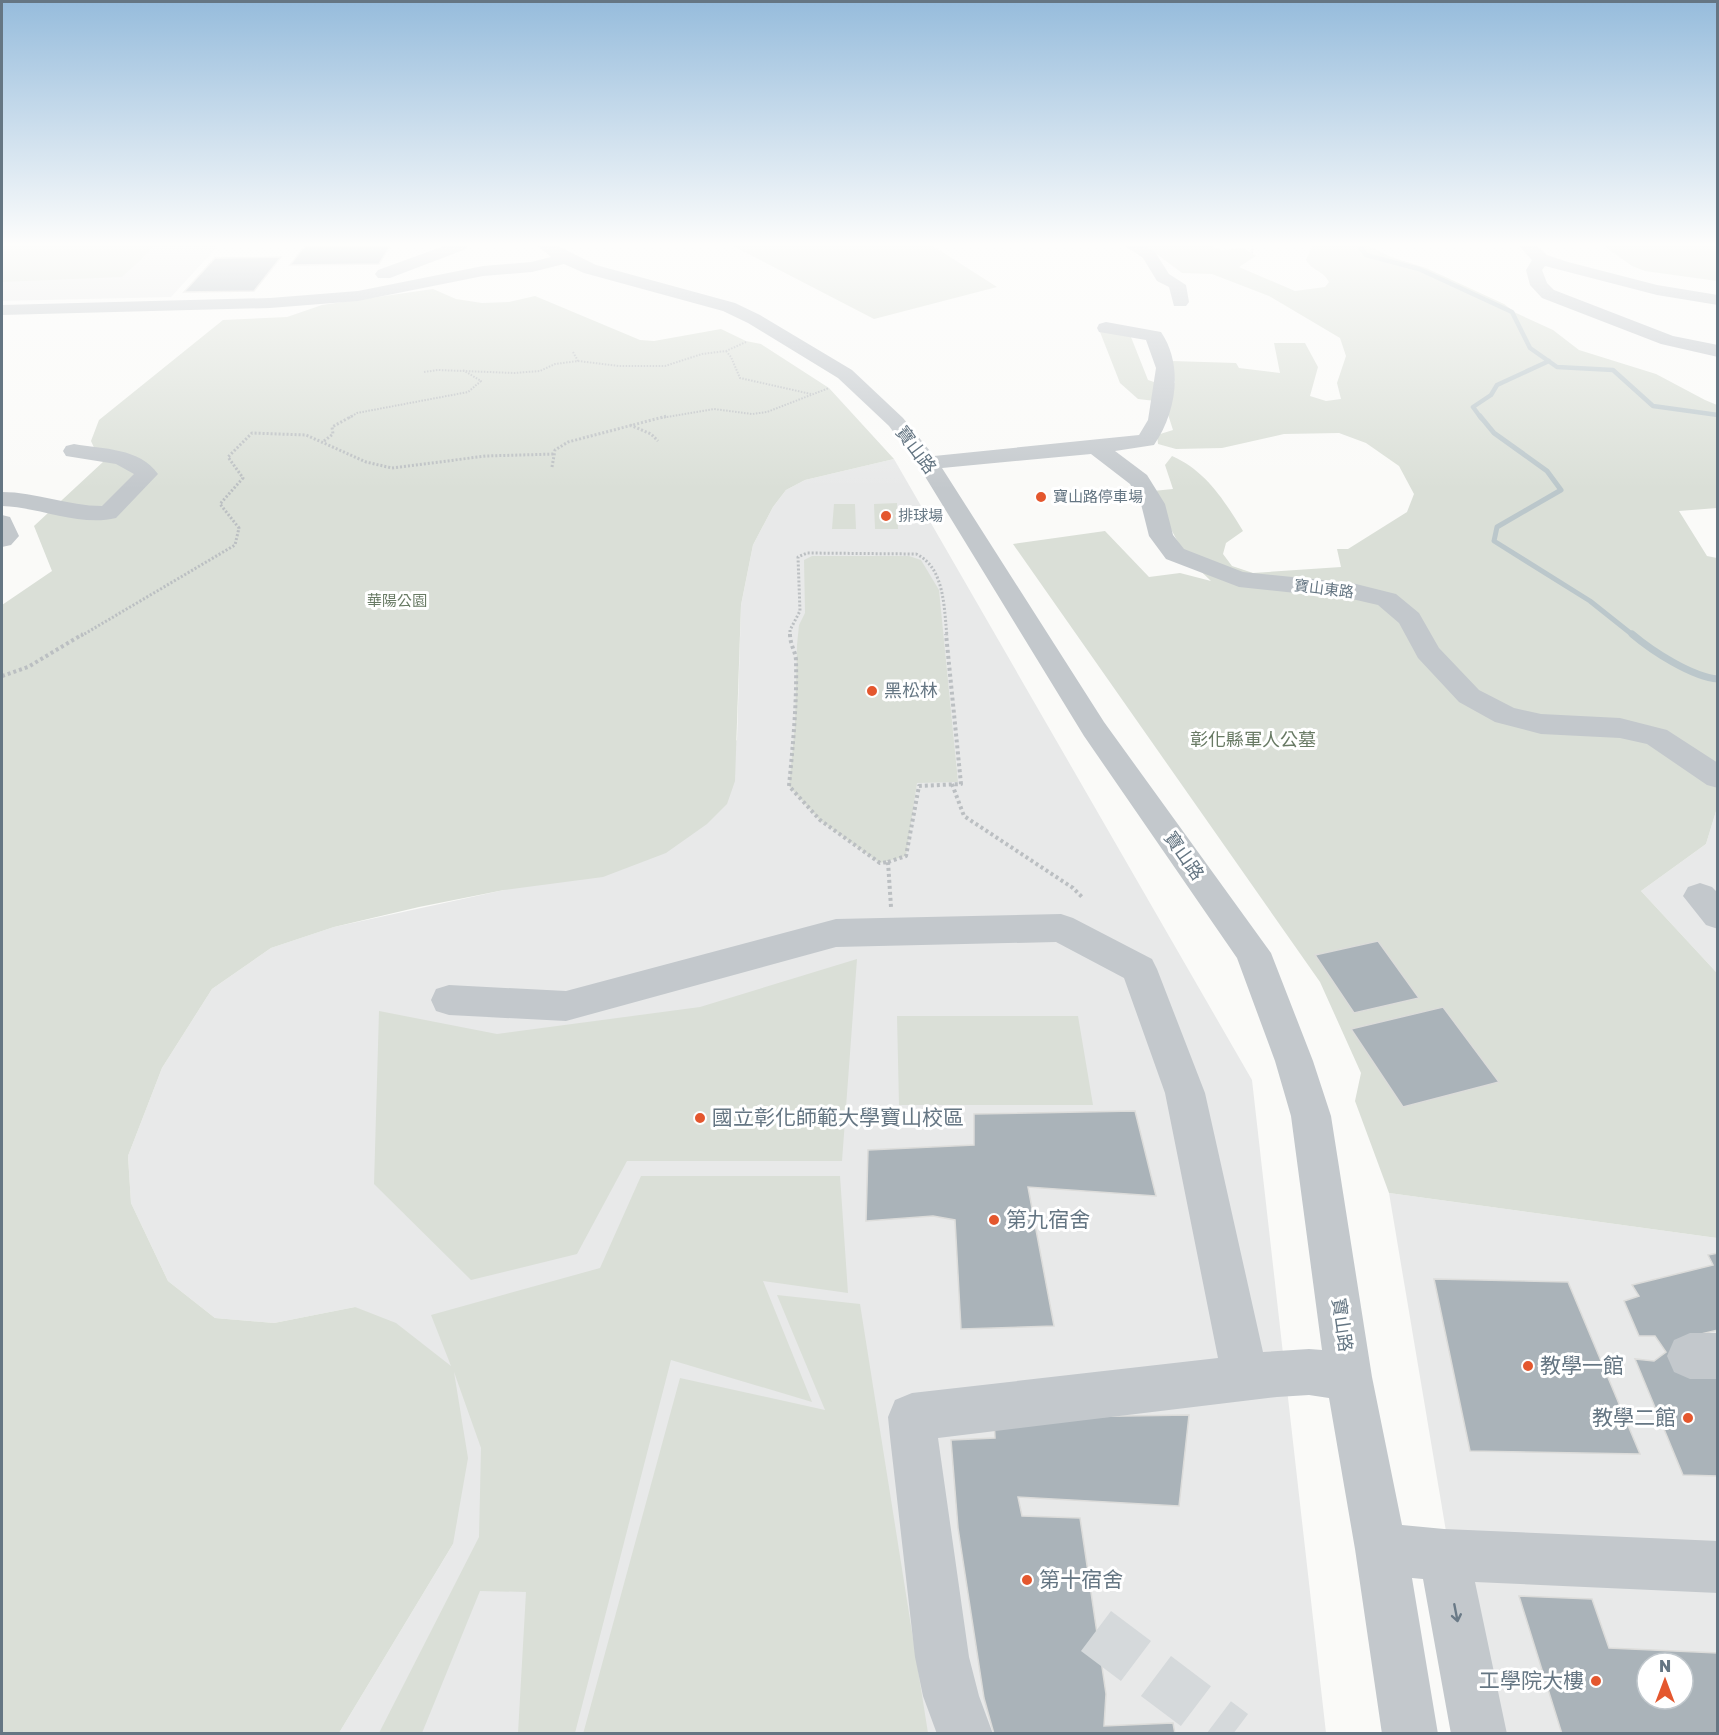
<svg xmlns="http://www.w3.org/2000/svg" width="1719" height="1735" font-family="'Golos Text','Noto Sans TC',sans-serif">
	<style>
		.built { fill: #e8e9e9; fill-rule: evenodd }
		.green { fill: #dadfd7 }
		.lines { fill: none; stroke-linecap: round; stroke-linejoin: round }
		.stream-far2 { stroke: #bbc7cb; stroke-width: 4.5 }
		.stream-far1 { stroke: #bbc7cb; stroke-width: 5 }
		.stream { stroke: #bbc7cb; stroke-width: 7 }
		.building { fill: #aab3b9; stroke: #dcdcda; stroke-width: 1.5; fill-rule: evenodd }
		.minor-tunnel { stroke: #d5d9db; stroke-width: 50; stroke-dasharray: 50 25; stroke-linecap: butt }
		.path-far2 { stroke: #bbbfc2; stroke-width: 2; stroke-dasharray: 1.5 1.5; stroke-linecap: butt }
		.path-far1 { stroke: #bbbfc2; stroke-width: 3; stroke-dasharray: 2 2; stroke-linecap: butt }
		.path { stroke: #bbbfc2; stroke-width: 4; stroke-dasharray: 3 3; stroke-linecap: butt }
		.minor { fill: #c3c8cc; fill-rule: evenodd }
		.oneway { stroke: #6a7a87 }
		.poi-dot { fill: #e4572e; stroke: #fff; stroke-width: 2 }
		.labels { text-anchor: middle; stroke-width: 6; stroke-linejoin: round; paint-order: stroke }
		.far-poi-label { font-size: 15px; fill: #657683; stroke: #fff; text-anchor: start }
		.far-street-label { font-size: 15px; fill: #657683; stroke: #fff }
		.far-park-label { font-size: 15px; fill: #687a64; stroke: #fff }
		.street-label { font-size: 18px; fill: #657683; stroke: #fff }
		.poi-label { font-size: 18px; fill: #657683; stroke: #fff; text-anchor: start }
		.park-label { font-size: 18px; fill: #687a64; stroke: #fff }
		.near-poi-label { font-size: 21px; fill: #657683; stroke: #fff; text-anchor: start }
	</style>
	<rect width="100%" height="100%" fill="#fafaf8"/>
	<path class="built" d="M 2,246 L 218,246 L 171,297 L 2,301 Z
		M 894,459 L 1252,1080 L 1326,1733 L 339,1733 L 453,1544 L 355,1307 L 274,1323 L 215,1318 L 168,1281 L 131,1203 L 128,1156 L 162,1068 L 212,989 L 271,948 L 334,927 L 504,890 L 737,740 L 741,605 L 753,545 L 773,507 L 786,490 L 805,480 Z
		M 1717,808 L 1717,973 L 1641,891 L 1706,844 Z
		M 1389,1193 L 1717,1238 L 1717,1733 L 1480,1733 ZM 1647,1663 L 1683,1663 L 1683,1699 L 1647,1699 Z"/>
	<path class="green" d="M 2,246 L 155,246 L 122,277 L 2,282 Z
		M 733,246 L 933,246 L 997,287 L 874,319 Z
		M 1146,246 L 1212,246 L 1222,250 L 1243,248 L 1256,256 L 1239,267 L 1295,291 L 1325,287 L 1329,282 C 1323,270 1312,271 1306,260 L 1312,246 L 1369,246 L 1391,257 L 1426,268 L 1504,304 L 1516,313 L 1553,330 L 1579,350 L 1656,374 L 1705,400 L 1717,405 L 1717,508 L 1679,511 L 1707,556 L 1717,558 L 1717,808 L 1706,844 L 1641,891 L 1717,973 L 1717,1238 L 1389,1193 L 1355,1101 L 1361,1073 L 1320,982 L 1013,544 L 1105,531 L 1149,577 L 1180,573 L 1211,581 L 1186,557 L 1153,496 L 1153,491 L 1173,489 L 1165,465 L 1172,456 C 1206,471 1224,500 1243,531 L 1226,543 L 1223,554 L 1232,566 L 1253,573 L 1341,567 L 1337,549 L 1348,549 L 1407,512 L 1414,494 L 1399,466 L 1366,443 L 1339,433 L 1284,434 L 1222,448 L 1176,449 L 1158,444 L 1157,435 L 1173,430 L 1164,402 L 1138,399 L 1120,383 L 1100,332 L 1129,332 L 1148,380 L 1157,383 L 1175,383 L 1172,361 L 1236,363 L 1239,368 L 1280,373 L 1274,343 L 1305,343 L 1318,367 L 1310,396 L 1326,401 L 1341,399 L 1337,383 L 1346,356 L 1340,338 L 1269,296 L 1212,274 L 1182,273 Z
		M 1604,246 L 1717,246 L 1717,281 L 1645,271 L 1632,266 Z
		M 433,289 L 456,299 L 482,303 L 509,302 L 535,296 L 640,340 L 654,341 L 721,329 L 746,341 L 761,344 L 829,388 L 894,459 L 805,480 L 786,490 L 773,507 L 753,545 L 741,605 L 735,781 L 727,804 L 707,824 L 666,853 L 603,877 L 504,890 L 419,907 L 334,927 L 271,948 L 212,989 L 162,1068 L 128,1156 L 131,1203 L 168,1281 L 215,1318 L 274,1323 L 355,1307 L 396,1323 L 451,1366 L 431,1315 L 600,1268 L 641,1176 L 840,1176 L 848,1293 L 763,1281 L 812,1402 L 671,1360 L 575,1733 L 518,1733 L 526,1592 L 480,1591 L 422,1733 L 379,1733 L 479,1537 L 481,1448 L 454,1372 L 468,1458 L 453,1544 L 339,1733 L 2,1734 L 2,605 L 52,571 L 34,526 L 104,461 L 96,452 L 91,441 L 99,420 L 223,320 L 287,317 L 322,305 Z
		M 897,503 L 898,529 L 875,529 L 874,504 Z
		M 834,504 L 855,504 L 856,529 L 832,529 Z
		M 812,556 L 909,556 L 921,560 L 939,590 L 958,782 L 917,783 L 906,856 L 880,863 L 820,820 L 789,786 L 795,725 L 797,645 L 799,625 L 805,613 L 804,560 Z
		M 857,959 L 842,1161 L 627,1161 L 577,1254 L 471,1280 L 374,1184 L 379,1011 L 497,1034 L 700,1007 Z
		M 897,1016 L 1078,1016 L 1093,1105 L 899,1105 Z
		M 777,1295 L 860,1304 L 928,1733 L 583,1734 L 680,1378 L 825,1410 Z"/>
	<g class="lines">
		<path class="stream-far2" d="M 1359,246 L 1366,255 L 1419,269 L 1512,312 L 1530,348 L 1557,367 L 1613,370 L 1653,406 L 1718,415
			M 1481,418 L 1473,407 L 1491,395 L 1497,385 L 1549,361"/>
		<path class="stream-far1" d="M 1480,416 L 1494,433 L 1547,471 L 1561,490 L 1497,527 L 1494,541 L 1590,601 L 1634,636"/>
		<path class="stream" d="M 1632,634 C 1652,651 1692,677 1718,679"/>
	</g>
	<path class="building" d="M 305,246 L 390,246 L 379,264 L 290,265 Z
		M 281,257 L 254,291 L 184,292 L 215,258 Z
		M 1378,941 L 1419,998 L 1354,1013 L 1315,955 Z
		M 1443,1007 L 1499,1082 L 1403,1107 L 1351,1029 Z
		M 1135,1111 L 1156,1196 L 1028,1187 L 1054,1326 L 961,1329 L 955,1220 L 933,1216 L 866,1221 L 868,1150 L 974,1145 L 974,1114 Z
		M 1718,1253 L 1718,1330 L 1697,1335 L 1718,1362 L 1718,1476 L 1683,1475 L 1635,1359 L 1654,1361 L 1666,1352 L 1655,1336 L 1639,1336 L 1624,1301 L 1639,1296 L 1632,1285 L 1713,1265 L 1708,1255 Z
		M 1434,1279 L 1568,1282 L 1640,1454 L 1470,1451 Z
		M 1189,1415 L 1179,1506 L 1018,1497 L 1022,1516 L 1080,1518 L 1106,1694 L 1104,1726 L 1173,1723 L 1175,1734 L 994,1734 L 984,1698 L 958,1528 L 951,1440 L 995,1438 L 994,1418 Z
		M 1519,1596 L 1592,1599 L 1609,1648 L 1718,1653 L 1718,1734 L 1562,1734 ZM 1647,1663 L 1683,1663 L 1683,1699 L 1647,1699 Z"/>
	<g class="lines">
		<path class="minor-tunnel" d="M 1096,1631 L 1233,1734"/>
		<path class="path-far2" d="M 1252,253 L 1253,246
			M 726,351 L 731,357 L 740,378 L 811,394
			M 573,352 L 578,361
			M 424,372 L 438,370 L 514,373 L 540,371 L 555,364 L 578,361 L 619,366 L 665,366 L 702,354 L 726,351 L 746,342
			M 349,418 L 357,413 L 468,392 L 481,381 L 463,370
			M 661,418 L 714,409 L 752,414 L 767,412 L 829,388"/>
		<path class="path-far1" d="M 630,425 L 651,434 L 658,441
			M 324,441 L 333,434 L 332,427 L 352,416
			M 552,467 L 555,450 L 568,442 L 667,416
			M 81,636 L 235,545 L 239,528 L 220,504 L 243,478 L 228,457 L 252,433 L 306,435 L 366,462 L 392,468 L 486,456 L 555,454
			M 790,636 L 790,630 L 800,611 L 798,557 L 807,553 L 916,554 C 945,567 944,609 947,636"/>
		<path class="path" d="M 790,634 C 790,645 796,652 796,661 C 797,703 793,744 789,786 L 820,820 L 880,863 L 888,862
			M 2,676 L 28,667 L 83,634
			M 952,784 L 964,816 L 1073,888 L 1083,898
			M 888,862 L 891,907
			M 888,862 L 906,856 L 919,786 L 961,784 L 946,634"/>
		<path class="minor" d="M 444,246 L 468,246 L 466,249 L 390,278 L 378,278 L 375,274 L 378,270 Z
			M 538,246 L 558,246 L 596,265 L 735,303 L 760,315 L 852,370 L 903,418 L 934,456 L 1139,435 L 1148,420 L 1156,368 L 1146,340 L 1099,332 L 1097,328 L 1099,324 L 1106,322 L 1161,332 C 1184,366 1176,413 1154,445 L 1115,451 L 1147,475 L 1165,504 L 1173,535 L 1184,549 L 1243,572 L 1352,583 L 1396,594 L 1419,613 L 1439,648 L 1479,690 L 1514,708 L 1541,714 L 1620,718 L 1667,730 L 1718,763 L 1718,788 L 1707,785 L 1647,744 L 1620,738 L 1541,734 L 1495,722 L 1459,702 L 1418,658 L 1399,623 L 1378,605 L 1352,599 L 1239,587 L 1166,559 L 1149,536 L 1141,504 L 1130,484 L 1091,454 L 942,468 L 1104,722 L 1271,953 L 1313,1061 L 1331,1116 L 1372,1377 L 1402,1525 L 1444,1529 L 1718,1541 L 1718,1593 L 1475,1582 L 1507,1734 L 1451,1734 L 1423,1579 L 1412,1578 L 1438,1734 L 1382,1734 L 1355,1549 L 1329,1398 L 1309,1395 L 1277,1397 L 938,1438 L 969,1657 L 979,1696 L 993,1734 L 937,1734 L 923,1696 L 915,1657 L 890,1437 L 888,1417 L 895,1400 L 912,1393 L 1218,1358 L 1165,1093 L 1124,978 L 1056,942 L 836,947 L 566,1021 L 449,1015 L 436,1011 L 431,1000 L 436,989 L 449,985 L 566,991 L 836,919 L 1061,914 L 1073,918 L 1152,959 L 1157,969 L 1205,1093 L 1263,1352 L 1309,1349 L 1322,1350 L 1291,1116 L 1275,1061 L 1237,958 L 1084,736 L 918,465 L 889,426 L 838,378 L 748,323 L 723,311 L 584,273 L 564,264 L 532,272 L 483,276 L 358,301 L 270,308 L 2,315 L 2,305 L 270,298 L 358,291 L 483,266 L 531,262 L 551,257 Z
			M 1125,246 L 1146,246 L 1155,252 L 1169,274 L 1186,285 L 1189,302 L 1186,306 L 1174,306 L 1169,287 L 1157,281 L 1143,258 Z
			M 1519,246 L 1537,246 L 1547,255 L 1568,262 L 1657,285 L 1718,295 L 1718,305 L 1657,295 L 1545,266 L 1542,270 L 1547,283 L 1554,290 L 1673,336 L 1718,345 L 1718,357 L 1661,344 L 1542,298 L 1530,285 L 1526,270 L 1532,260 Z
			M 74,444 C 103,449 140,448 158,474 L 116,518 C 80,527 39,507 2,506 L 2,492 C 36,492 68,506 102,506 L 134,474 L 116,464 L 66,456 L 63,451 L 66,446 Z
			M 2,515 L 10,517 L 19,536 L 11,545 L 2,547 Z
			M 1700,883 L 1712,887 L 1718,893 L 1718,929 L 1706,925 L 1683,896 L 1688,887 Z
			M 1690,1333 L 1718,1333 L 1718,1379 L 1690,1379 L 1674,1372 L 1667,1356 L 1674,1340 Z"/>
	</g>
	<defs><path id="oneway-shaft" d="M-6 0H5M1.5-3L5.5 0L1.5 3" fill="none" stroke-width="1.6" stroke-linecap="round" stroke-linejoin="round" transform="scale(1.5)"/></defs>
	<use class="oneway" href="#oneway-shaft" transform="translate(1456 1613) rotate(79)"/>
	<linearGradient id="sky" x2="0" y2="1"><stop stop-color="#96bcdc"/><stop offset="0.5" stop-color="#fdfdfc"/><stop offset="1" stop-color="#fdfdfc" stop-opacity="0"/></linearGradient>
	<rect width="1719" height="489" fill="url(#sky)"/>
	<g class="poi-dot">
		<circle cx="1041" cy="497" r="6"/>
		<circle cx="886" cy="516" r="6"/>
		<circle cx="872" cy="691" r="6"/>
		<circle cx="700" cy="1118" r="6"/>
		<circle cx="994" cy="1220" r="6"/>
		<circle cx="1528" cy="1366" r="6"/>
		<circle cx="1688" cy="1418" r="6"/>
		<circle cx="1027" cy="1580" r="6"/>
		<circle cx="1596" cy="1681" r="6"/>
	</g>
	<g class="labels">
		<g class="far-poi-label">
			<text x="1053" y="502">寶山路停車場</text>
			<text x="898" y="521">排球場</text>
		</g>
		<g class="far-street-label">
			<text transform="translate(1324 589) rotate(7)" y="5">寶山東路</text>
		</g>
		<g class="far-park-label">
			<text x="397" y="606">華陽公園</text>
		</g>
		<g class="street-label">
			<text transform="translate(916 450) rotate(53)" y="6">寶山路</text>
			<text transform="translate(1184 856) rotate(55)" y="6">寶山路</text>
			<text transform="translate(1342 1325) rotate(82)" y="6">寶山路</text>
		</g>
		<g class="poi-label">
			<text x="884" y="697">黑松林</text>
		</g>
		<g class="park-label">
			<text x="1253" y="746">彰化縣軍人公墓</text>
		</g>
		<g class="near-poi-label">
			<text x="712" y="1125">國立彰化師範大學寶山校區</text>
			<text x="1006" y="1227">第九宿舍</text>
			<text x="1540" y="1373">教學一館</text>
			<text x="1676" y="1425" text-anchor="end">教學二館</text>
			<text x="1039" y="1587">第十宿舍</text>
			<text x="1584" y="1688" text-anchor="end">工學院大樓</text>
		</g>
	</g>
	<rect width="1719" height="1735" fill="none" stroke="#657683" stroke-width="6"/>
	<g transform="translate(1665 1681)"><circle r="28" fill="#ffffff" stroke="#c1c8cd" stroke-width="1.5"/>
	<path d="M0-4.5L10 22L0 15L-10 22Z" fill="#e4572e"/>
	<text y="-9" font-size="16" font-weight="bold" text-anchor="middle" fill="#657683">N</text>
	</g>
</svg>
